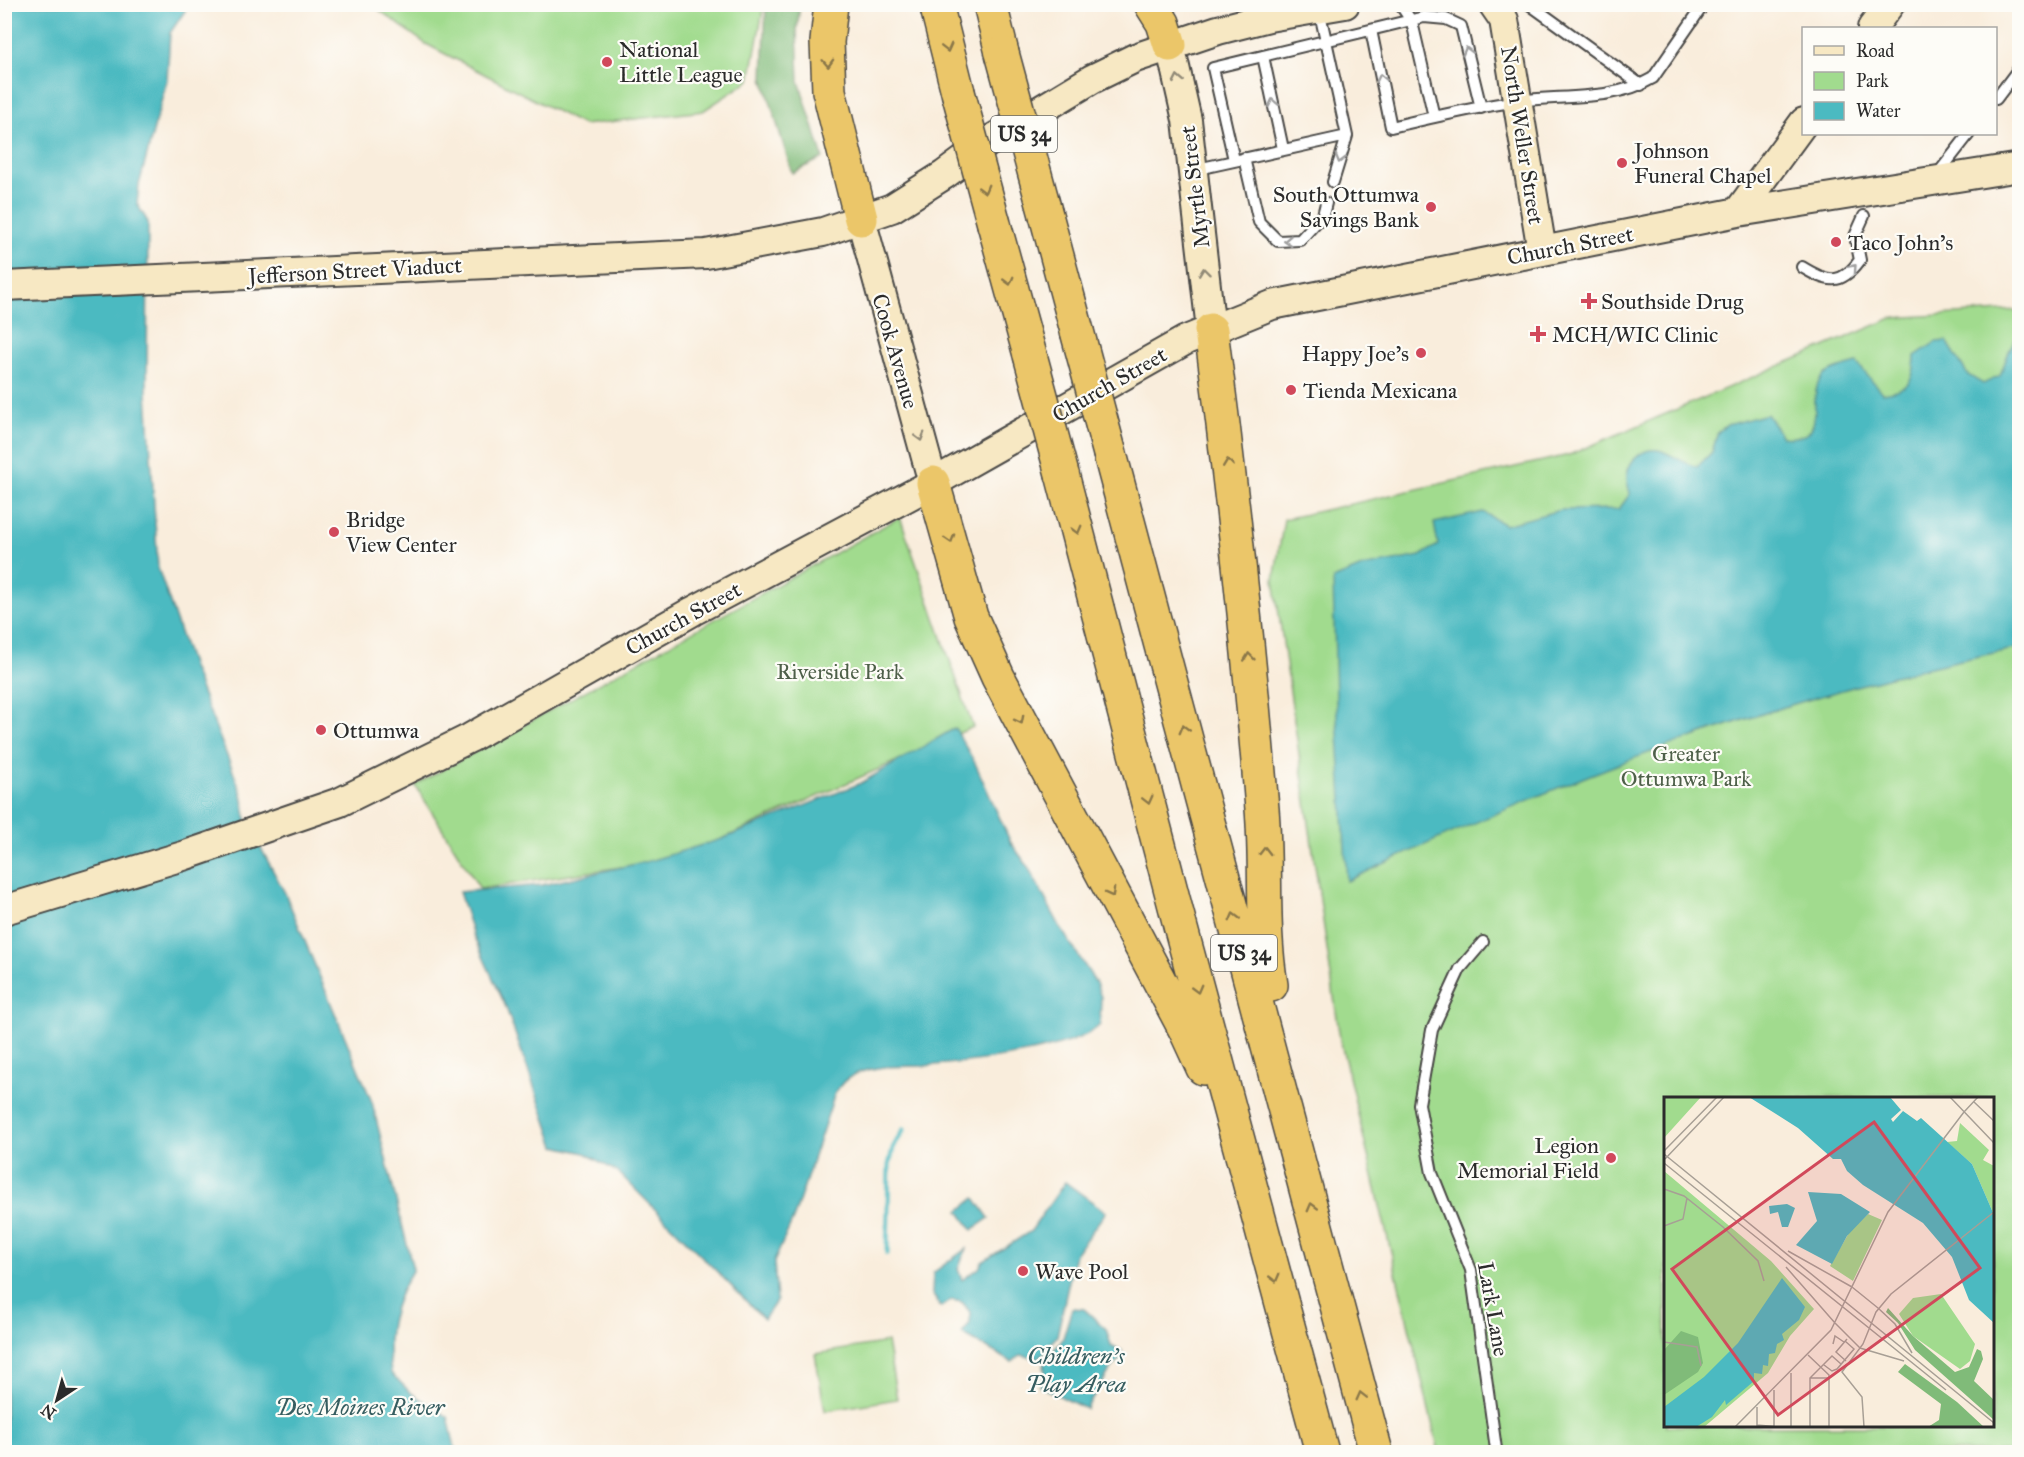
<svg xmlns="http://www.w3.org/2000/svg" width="2024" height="1457" font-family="'IM FELL Great Primer',serif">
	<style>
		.green { fill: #a1db8e; stroke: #66835c; stroke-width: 1.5; fill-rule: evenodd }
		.forest { fill: #80bb79; stroke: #567352; stroke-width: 1.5 }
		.water { fill: #4bbac1; stroke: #3b7276; stroke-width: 1.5 }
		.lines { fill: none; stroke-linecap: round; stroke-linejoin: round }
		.stream { stroke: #4bbac1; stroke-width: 5 }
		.lane-casing { stroke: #4a4846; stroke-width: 14 }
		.secondary-casing { stroke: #4a4846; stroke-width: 32 }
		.highway-casing { stroke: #4a4846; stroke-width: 36 }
		.lane { stroke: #fff; stroke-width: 10 }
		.secondary { stroke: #f7e8c3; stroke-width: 28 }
		.highway { stroke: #ebc669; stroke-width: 33 }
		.highway-bridge-casing { stroke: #4a4846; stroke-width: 36; stroke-linecap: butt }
		.highway-bridge { stroke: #ebc669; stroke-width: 33 }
		.oneway { stroke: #8b784a }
		.oneway2 { stroke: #a0a0a0 }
		.oneway3 { stroke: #918a77 }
		.poi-dot { fill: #d1495b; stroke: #fdfcf7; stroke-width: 2 }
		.labels { text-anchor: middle; stroke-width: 4.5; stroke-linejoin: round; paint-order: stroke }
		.shield { fill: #fdfcf7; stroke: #6a6a68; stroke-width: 1.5 }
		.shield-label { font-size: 21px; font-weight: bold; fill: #2b2b2b }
		.poi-label { font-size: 22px; fill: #2b2b2b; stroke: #fdfcf7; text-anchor: start }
		.street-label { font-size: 22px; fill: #2b2b2b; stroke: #fdfcf7 }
		.park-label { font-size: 22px; fill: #4e6049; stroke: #fdfcf7 }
		.water-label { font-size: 24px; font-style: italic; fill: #365d60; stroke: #fdfcf7 }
		.inset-road { fill: none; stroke: #a79f95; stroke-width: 1.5 }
		.view { fill: #d1495b; fill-opacity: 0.15; stroke: #d1495b; stroke-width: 3 }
		.inset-edge { fill: none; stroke: #2b2b2b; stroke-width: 3 }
	</style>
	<rect width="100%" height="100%" fill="#fdfcf7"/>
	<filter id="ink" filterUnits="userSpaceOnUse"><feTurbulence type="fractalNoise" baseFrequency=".0167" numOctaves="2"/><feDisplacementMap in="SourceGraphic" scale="12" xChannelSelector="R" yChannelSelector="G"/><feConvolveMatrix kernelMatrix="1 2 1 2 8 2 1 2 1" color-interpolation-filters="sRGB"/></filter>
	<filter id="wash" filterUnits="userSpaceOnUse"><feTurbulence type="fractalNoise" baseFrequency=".008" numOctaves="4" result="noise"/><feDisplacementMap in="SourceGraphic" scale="24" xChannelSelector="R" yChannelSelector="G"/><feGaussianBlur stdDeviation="1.35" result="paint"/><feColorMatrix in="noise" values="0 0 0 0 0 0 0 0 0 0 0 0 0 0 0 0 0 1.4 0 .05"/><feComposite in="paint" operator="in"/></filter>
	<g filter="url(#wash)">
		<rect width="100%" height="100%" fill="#f9eddc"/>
		<path class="green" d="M 380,5 L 380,4 L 764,5 L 750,80 L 703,111 L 583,125 L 426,44 L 379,10 Z
			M 2019,310 L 2019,1452 L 1439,1452 L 1340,1039 L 1274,580 L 1284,519 L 1569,455 L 1892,318 ZM 1666,1098 L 1992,1098 L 1992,1426 L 1666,1426 Z
			M 900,517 L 973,727 L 679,858 L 480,889 L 415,785 Z
			M 887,1342 L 897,1399 L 825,1411 L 815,1354 Z"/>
		<path class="forest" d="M 766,5 L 800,5 L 797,30 L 799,81 L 823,158 L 792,173 L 763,78 Z"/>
		<path class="water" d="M 5,5 L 189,5 L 170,33 L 167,80 L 139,185 L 137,204 L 148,222 L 147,392 L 158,568 L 192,667 L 242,794 L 247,822 L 285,893 L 372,1102 L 413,1269 C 392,1304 385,1332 391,1373 L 411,1393 L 448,1417 L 456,1452 L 5,1452 Z
			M 2019,333 L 2019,648 C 1785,693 1561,779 1347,881 L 1336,701 L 1333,579 L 1362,567 L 1420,556 L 1438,545 L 1434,523 L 1483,512 L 1505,525 L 1560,510 L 1619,509 L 1630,494 C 1629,488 1626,481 1627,475 C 1629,459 1645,446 1662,451 C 1674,456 1684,463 1697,467 L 1712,452 L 1718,432 L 1727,425 L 1767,414 L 1782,437 C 1833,443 1804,399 1822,377 C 1828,370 1847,366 1857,363 L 1882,393 C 1910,389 1914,382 1915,356 L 1936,342 L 1947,341 L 1968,375 L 1983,384 L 2000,376 L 2009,351 Z
			M 955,728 L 975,763 L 1011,843 L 1027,865 L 1062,930 L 1096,983 L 1101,997 L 1100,1025 C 1072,1053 964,1063 923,1066 C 899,1067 867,1064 847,1079 C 842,1082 838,1089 835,1093 L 794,1217 L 774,1262 L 777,1300 L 764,1319 L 619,1173 L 585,1153 L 555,1146 L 505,1005 L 473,935 L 459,892 L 542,885 L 649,861 L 722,839 L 861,783 Z
			M 1065,1182 L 1106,1212 L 1075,1254 L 1057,1336 L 1038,1359 L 1021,1355 L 1012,1362 L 962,1334 L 970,1323 L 970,1312 L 962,1302 L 951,1300 L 941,1307 L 932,1294 L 933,1273 L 966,1249 L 958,1269 L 962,1280 L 979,1268 L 982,1262 L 1031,1231 Z
			M 975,1198 L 989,1218 L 972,1230 L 959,1211 Z
			M 1072,1308 L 1084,1309 L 1106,1329 L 1111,1345 L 1122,1351 L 1122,1357 L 1112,1367 L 1086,1409 L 1039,1386 L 1045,1377 L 1044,1363 L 1063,1338 Z"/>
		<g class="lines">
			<path class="stream" d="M 887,1253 L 889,1165 L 893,1148 L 904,1129"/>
		</g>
	</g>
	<g filter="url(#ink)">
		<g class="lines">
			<g class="lane-casing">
				<path id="lane" d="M 1400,4 L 1412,22 L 1434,117
					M 1529,4 L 1641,85
					M 1371,30 L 1391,127 C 1433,117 1475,107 1518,101 C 1562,95 1614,101 1653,78 L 1704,4
					M 1263,56 L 1283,149
					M 1996,99 L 2020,67
					M 1244,158 L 1259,222 L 1278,241 L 1300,240 L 1323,215 L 1326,203
					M 1234,160 L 1213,68 L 1424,17 L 1446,19 L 1461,26 L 1481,108
					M 1193,170 L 1347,136 L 1319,9
					M 1937,175 L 1969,134
					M 1333,182 L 1347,136
					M 1802,267 C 1828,283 1841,286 1860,260 L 1855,236 L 1864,216
					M 1483,942 L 1460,969 L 1432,1030 L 1419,1104 L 1432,1173 L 1471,1270 L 1496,1449 L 1494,1452"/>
			</g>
			<g class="secondary-casing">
				<path id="secondary" d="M 1493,4 L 1504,20 L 1542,251
					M 1872,28 L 1890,4
					M 1170,45 L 1187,120 L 1211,330
					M 1738,212 L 1804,122
					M 861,219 L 933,483
					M 4,286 L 706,254 L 823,232 L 892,208 L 944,175 L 994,138 L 1092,79 L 1135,58 L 1218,30 L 1269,17 L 1345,4
					M 4,910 L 183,856 L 340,802 L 470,738 L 693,611 L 933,483 L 1186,340 L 1272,305 L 1738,212 L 2020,167"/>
			</g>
			<g class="highway-casing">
				<path id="highway" d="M 831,4 L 827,42 L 829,91 L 861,219
					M 936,4 L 958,92
					M 990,4 L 1002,53
					M 1151,4 L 1163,23 L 1170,45
					M 1046,215 L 1077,331
					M 994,224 L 1030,355
					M 1211,330 C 1232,489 1249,649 1262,809 C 1267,868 1261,927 1271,985
					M 1110,454 L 1376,1452
					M 1062,474 L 1181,929 L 1322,1452
					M 933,483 L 971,617 L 998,677 L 1185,1029 L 1203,1068"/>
			</g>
			<use href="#lane" class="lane"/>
			<use href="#secondary" class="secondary"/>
			<use href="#highway" class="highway"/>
			<g class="highway-bridge-casing">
				<path id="highway-bridge" d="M 1002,53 L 1046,215
					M 958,92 L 994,224
					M 1077,331 L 1110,454
					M 1030,355 L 1062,474"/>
			</g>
			<use href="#highway-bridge" class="highway-bridge"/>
		</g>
		<defs><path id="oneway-chevron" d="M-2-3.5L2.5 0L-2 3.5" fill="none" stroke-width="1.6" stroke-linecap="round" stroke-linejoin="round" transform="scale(1.5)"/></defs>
		<g class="oneway">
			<use href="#oneway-chevron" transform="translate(947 48) rotate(76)"/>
			<use href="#oneway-chevron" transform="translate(828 63) rotate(87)"/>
			<use href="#oneway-chevron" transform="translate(984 189) rotate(75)"/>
			<use href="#oneway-chevron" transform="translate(1009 281) rotate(75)"/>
			<use href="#oneway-chevron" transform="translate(1228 463) rotate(-97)"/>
			<use href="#oneway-chevron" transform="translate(1077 530) rotate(75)"/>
			<use href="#oneway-chevron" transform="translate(950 539) rotate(73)"/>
			<use href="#oneway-chevron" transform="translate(1249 657) rotate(-96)"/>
			<use href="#oneway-chevron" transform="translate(1020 720) rotate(63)"/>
			<use href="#oneway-chevron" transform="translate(1184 729) rotate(-105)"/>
			<use href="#oneway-chevron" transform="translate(1148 800) rotate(76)"/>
			<use href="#oneway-chevron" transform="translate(1265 851) rotate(-90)"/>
			<use href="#oneway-chevron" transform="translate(1111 893) rotate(62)"/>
			<use href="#oneway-chevron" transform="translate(1234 917) rotate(-105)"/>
			<use href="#oneway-chevron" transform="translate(1197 989) rotate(75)"/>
			<use href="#oneway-chevron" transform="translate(1312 1207) rotate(-105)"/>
			<use href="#oneway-chevron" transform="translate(1275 1278) rotate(75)"/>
			<use href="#oneway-chevron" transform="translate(1361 1396) rotate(-104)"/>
		</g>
		<g class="oneway2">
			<use href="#oneway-chevron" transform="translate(1467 51) rotate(-104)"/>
			<use href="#oneway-chevron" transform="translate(1381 78) rotate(-102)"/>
			<use href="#oneway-chevron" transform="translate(1273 103) rotate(-102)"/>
			<use href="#oneway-chevron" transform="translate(1340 159) rotate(106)"/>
			<use href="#oneway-chevron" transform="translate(1288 241) rotate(177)"/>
			<use href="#oneway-chevron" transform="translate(1853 268) rotate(-48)"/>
		</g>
		<g class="oneway3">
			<use href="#oneway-chevron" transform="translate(1178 79) rotate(-101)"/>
			<use href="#oneway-chevron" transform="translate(1204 272) rotate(-97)"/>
			<use href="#oneway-chevron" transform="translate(920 437) rotate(74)"/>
		</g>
	</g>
	<g class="poi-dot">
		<circle cx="607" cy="62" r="6"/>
		<circle cx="1622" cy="163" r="6"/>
		<circle cx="1431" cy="207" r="6"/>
		<circle cx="1836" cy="242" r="6"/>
		<path d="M1586 292h6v6h6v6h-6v6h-6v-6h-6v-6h6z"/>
		<path d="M1535 325h6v6h6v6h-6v6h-6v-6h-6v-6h6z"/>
		<circle cx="1421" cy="353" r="6"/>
		<circle cx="1291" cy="390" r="6"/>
		<circle cx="334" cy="532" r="6"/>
		<circle cx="321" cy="730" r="6"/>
		<circle cx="1611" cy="1158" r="6"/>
		<circle cx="1023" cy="1271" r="6"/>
	</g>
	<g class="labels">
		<g class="shield">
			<rect x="991" y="116" width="66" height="36" rx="4.5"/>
			<rect x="1211" y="935" width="66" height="36" rx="4.5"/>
		</g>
		<g class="shield-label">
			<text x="1024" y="141">US 34</text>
			<text x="1244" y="960">US 34</text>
		</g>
		<g class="poi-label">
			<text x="619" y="57">National<tspan x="619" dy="25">Little League</tspan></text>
			<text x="1634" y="158">Johnson<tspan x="1634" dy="25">Funeral Chapel</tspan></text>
			<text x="1419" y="202" text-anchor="end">South Ottumwa<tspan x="1419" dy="25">Savings Bank</tspan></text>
			<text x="1848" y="250">Taco John's</text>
			<text x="1601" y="309">Southside Drug</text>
			<text x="1552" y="342">MCH/WIC Clinic</text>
			<text x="1409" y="361" text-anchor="end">Happy Joe's</text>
			<text x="1303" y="398">Tienda Mexicana</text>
			<text x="346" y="527">Bridge<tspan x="346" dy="25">View Center</tspan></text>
			<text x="333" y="738">Ottumwa</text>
			<text x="1599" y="1153" text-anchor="end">Legion<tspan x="1599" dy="25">Memorial Field</tspan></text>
			<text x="1035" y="1279">Wave Pool</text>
		</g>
		<g class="street-label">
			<text transform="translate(1523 135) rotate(81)" y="8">North Weller Street</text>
			<text transform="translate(1194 187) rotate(-97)" y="8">Myrtle Street</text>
			<text transform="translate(1570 245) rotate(-11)" y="8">Church Street</text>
			<text transform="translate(355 270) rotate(-3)" y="8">Jefferson Street Viaduct</text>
			<text transform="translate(896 351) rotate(74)" y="8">Cook Avenue</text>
			<text transform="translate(1109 384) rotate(-30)" y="8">Church Street</text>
			<text transform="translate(683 618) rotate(-29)" y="8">Church Street</text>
			<text transform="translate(1494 1309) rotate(80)" y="8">Lark Lane</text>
		</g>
		<g class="park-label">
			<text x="840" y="679">Riverside Park</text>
			<text x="1686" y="761">Greater<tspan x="1686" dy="25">Ottumwa Park</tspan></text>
		</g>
		<g class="water-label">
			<text x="1076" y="1364">Children's<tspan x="1076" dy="28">Play Area</tspan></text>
			<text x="360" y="1415">Des Moines River</text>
		</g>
	</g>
	<g transform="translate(1664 1097)">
		<rect width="330" height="330" fill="#f9eddc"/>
		<path d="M 0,0 L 37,0 L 0,41 ZM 296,26 L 325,53 L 319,63 L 330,69 L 330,118 L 308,67 L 283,45 L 293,44 ZM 0,74 L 107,164 L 150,212 L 126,239 L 104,276 L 40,330 L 0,330 ZM 204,117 L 218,123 L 189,184 L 166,169 L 186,134 ZM 277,197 L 311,247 L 306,264 L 296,272 L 249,239 L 235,217 L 249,201 Z" fill="#a1db8e"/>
		<path d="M 224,211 L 249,239 L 291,275 L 305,270 L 313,252 L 317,254 L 319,262 L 310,284 L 330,303 L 330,323 L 251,253 L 234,226 L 222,215 ZM 17,234 L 34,240 L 39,266 L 34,275 L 0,298 L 0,253 ZM 241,267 L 293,305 L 320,330 L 264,330 L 275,323 L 277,307 L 234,275 Z" fill="#80bb79"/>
		<path d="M 85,0 L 226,0 L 237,13 L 227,22 L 229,25 L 239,14 L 253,24 L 257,21 L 308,67 L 330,118 L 330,226 L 305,203 L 288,160 L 259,126 L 199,88 L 183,74 L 177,62 L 169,62 L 134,31 ZM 144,95 L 177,97 L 206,115 L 183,139 L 168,167 L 132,148 L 153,124 ZM 123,107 L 131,111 L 124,130 L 118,130 L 114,115 L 106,117 L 105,109 ZM 118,181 L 141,210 L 135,223 L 118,237 L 120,243 L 113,247 L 111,256 L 105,257 L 104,269 L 99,268 L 98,277 L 90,276 L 90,284 L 62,308 L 61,303 L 48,320 L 32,330 L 0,330 L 0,310 L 40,280 L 74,246 Z" fill="#4bbac1"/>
		<path class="inset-road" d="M 286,0 L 330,46M 310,5 L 330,24M 300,15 L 314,0M 0,54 L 53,0M 0,57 L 330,326M 1,62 L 60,0M 0,66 L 282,293M 0,92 L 20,99 L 59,130 L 94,164 L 100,184M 0,129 L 19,122 L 23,101M 124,154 L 188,190M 122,170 L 171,226M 188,190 L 214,211M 214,211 L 231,227 L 248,256M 171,226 L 196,251M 0,245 L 33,250 L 37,269M 169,247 L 171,239 L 180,245M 196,251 L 240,264M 144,258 L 165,278 L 165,330M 182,264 L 172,255 L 183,242M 160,268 L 168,274 L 173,272 L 190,252 L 181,244M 146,281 L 165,281M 93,310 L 93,330M 93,328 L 117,330M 71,330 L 167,233 L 224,115 L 300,15M 110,330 L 110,293M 127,330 L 127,276M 146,330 L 146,281 L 168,259 L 177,267M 200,330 L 198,300 L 178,275 L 199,247 L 212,215 L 227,197 L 330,115"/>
		<path class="view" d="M 210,25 L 316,171 L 114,318 L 8,172 Z"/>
		<rect width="330" height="330" class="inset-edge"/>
	</g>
	<rect width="2024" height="1457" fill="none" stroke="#fdfcf7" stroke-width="24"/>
	<rect x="1802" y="27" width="195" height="108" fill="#fdfcf7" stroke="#a9a8a5" stroke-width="1.5"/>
	<rect x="1814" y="46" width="30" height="9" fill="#f7e8c3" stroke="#a9a8a5" stroke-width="1.5"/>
	<text x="1856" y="57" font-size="18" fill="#2b2b2b">Road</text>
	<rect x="1814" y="72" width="30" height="18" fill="#a1db8e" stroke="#a9a8a5" stroke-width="1.5"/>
	<text x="1856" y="87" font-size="18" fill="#2b2b2b">Park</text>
	<rect x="1814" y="102" width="30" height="18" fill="#4bbac1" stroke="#a9a8a5" stroke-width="1.5"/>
	<text x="1856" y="117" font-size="18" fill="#2b2b2b">Water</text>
	<g transform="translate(57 1400) rotate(216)" stroke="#fdfcf7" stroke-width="4.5" paint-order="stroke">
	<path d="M0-4.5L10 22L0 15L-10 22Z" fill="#2b2b2b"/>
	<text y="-9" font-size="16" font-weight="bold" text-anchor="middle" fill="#2b2b2b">N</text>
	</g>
</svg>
